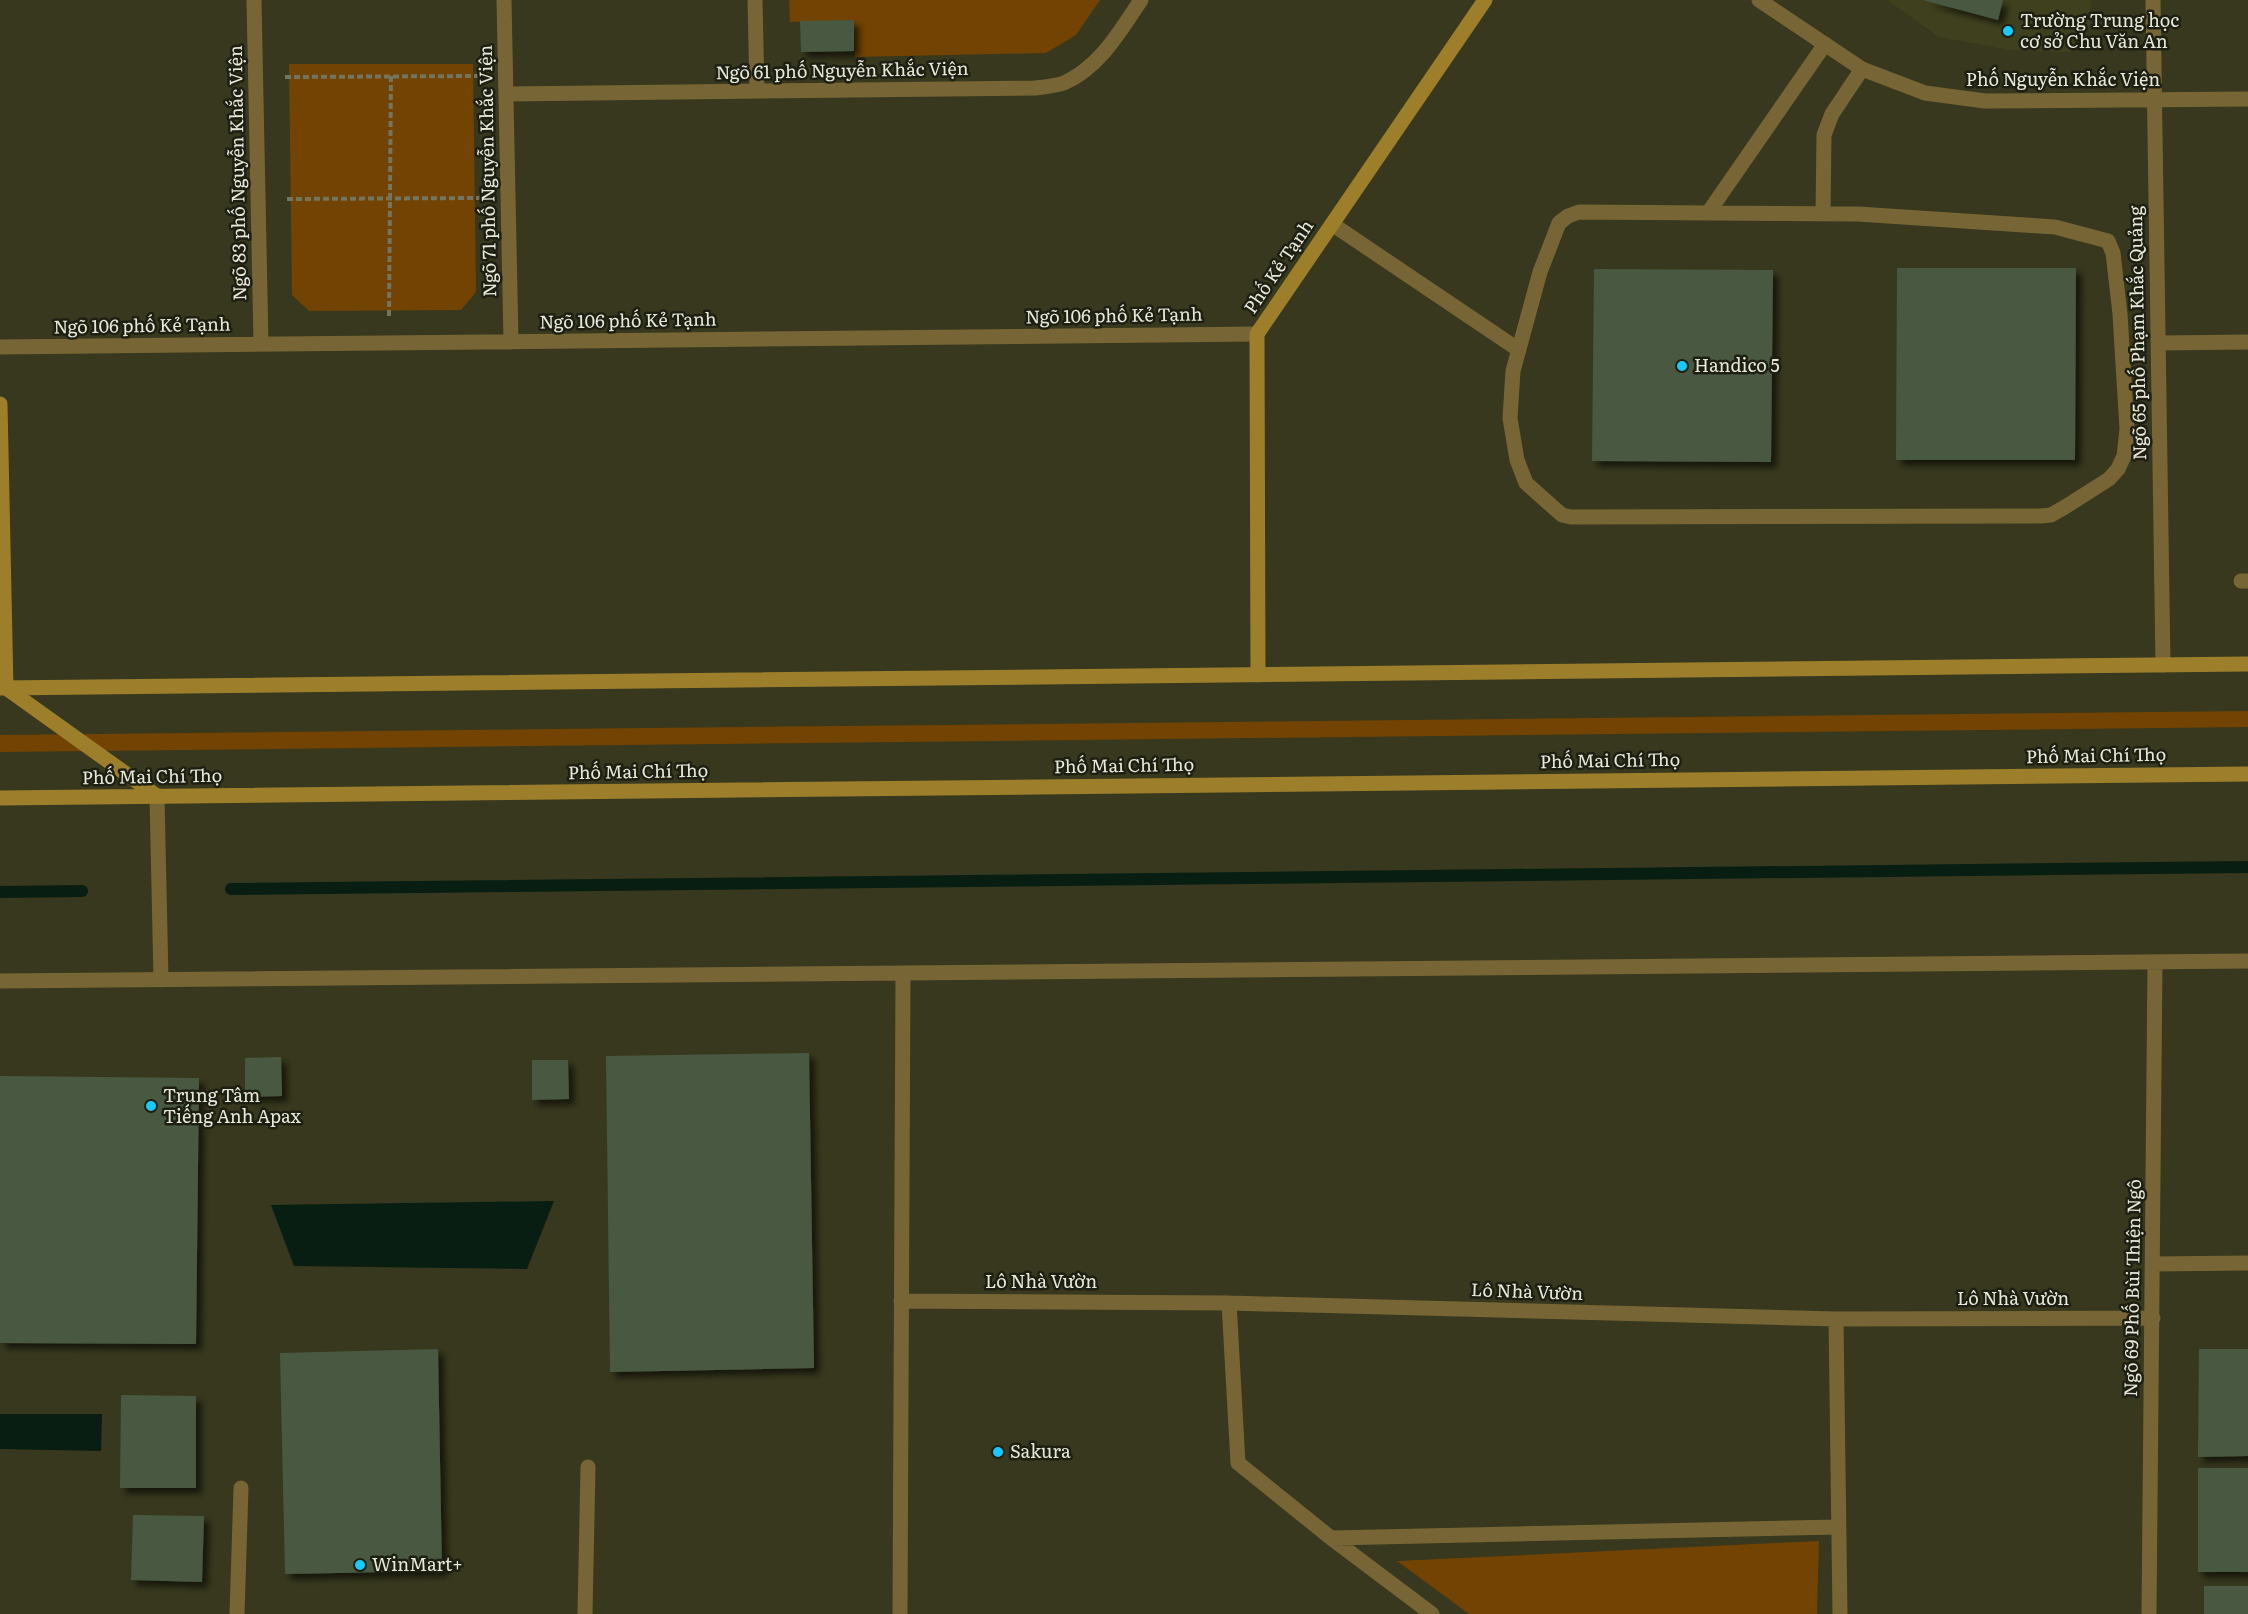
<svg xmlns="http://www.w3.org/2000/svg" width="2248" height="1614" font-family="Literata,serif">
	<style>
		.built { fill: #3f411e }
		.green { fill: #724302 }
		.water { fill: #081e12 }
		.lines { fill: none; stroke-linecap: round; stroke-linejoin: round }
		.stream { stroke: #081e12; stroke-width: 12 }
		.building { fill: #4a5941; filter: url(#shadow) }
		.path { stroke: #74755e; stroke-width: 4; stroke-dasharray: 6 3; stroke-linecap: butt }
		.lane { stroke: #786535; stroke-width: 15 }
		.street { stroke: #786535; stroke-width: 15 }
		.secondary { stroke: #9d7f2b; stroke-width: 15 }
		.poi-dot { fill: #18cafc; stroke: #1e1f13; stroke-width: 2 }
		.labels { text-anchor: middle; stroke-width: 5; stroke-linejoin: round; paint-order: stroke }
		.poi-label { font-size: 18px; fill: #e7e9d8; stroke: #1e1f13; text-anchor: start }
		.street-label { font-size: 18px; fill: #e7e9d8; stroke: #1e1f13 }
	</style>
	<defs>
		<filter id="shadow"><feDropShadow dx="5.5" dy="5.5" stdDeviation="3" flood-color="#0009"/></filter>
	</defs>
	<rect width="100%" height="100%" fill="#37381d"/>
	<path class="built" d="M 1887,0 L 2091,0 L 2090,24 L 2071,52 L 2011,50 L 1939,37 Z"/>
	<path class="green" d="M 789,0 L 1100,0 L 1076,35 L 1046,53 L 855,57 L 854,20 L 790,22 Z
		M 289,64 L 473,64 L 476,292 L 461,310 L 309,311 L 292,295 Z
		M 2248,711 L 2248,727 L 0,752 L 0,735 Z
		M 1819,1541 L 1817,1614 L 1469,1614 L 1397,1561 Z"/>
	<path class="water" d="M 554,1201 L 527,1269 L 294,1266 L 271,1205 Z
		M 0,1414 L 102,1414 L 101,1451 L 0,1449 Z"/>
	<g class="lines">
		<path class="stream" d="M 231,889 L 2248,867
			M 0,892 L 82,891"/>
	</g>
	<path class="building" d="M 1923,0 L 2003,0 L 1998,20 Z
		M 854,20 L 854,51 L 801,52 L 800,21 Z
		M 1897,268 L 2076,268 L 2075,460 L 1896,460 Z
		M 1594,269 L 1773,270 L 1771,462 L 1592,461 Z
		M 809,1053 L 814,1368 L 610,1372 L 606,1056 Z
		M 281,1057 L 282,1096 L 245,1097 L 245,1058 Z
		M 532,1060 L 568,1060 L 569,1099 L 532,1100 Z
		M 0,1076 L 199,1078 L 196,1344 L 0,1343 Z
		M 438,1349 L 442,1571 L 285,1574 L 280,1353 Z
		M 2199,1349 L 2248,1349 L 2248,1456 L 2198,1457 Z
		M 121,1395 L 196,1396 L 196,1488 L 120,1488 Z
		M 2198,1468 L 2248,1468 L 2248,1572 L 2198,1572 Z
		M 133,1515 L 204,1516 L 202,1582 L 131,1580 Z
		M 2204,1586 L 2248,1586 L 2248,1614 L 2204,1614 Z"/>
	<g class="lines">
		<path class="path" d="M 285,77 L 478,76
			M 287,199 L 480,198
			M 389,316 L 391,76"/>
		<path class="lane" d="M 1579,212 L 1858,214 L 2055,227 L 2108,241 L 2113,253 L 2120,314 L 2127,429 L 2124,456 L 2118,469 L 2109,479 L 2065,507 L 2051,515 L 2041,516 L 1571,517 L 1562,515 L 1526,483 L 1517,460 L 1510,418 L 1513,371 L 1540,272 L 1559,223 L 1568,216 Z
			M 1708,213 L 1825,44
			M 1823,214 L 1824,135 L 1832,114 L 1862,69
			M 1332,224 L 1519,350
			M 2241,581 L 2248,581
			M 237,1614 L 241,1488
			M 585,1614 L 588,1467"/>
		<path class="street" d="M 254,0 L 261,344
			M 504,0 L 511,342
			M 755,0 L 757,91
			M 1759,0 L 1862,69 L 1925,93 L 1985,101 L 2248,99
			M 2153,0 L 2163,665
			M 506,94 L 1035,88 C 1044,87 1055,86 1064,83 C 1100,67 1120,31 1141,0
			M 2158,343 L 2248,342
			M 0,347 L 1257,334
			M 157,796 L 161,980
			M 0,981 L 2248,961
			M 2153,1264 L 2248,1263
			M 901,1301 L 1229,1303 L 1836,1319 L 2153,1318
			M 1229,1303 L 1238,1463 L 1331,1538 L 1432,1614
			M 1836,1319 L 1840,1614
			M 1331,1538 L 1838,1527
			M 900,1614 L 903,974
			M 2149,1614 L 2155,962"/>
		<path class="secondary" d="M 0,404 L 6,688 L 157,796
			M 1258,675 L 1257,334 L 1485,0
			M 0,688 L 2248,664
			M 0,798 L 2248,774"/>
	</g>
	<g class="poi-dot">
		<circle cx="2008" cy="31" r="6"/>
		<circle cx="1682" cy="366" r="6"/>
		<circle cx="151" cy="1106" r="6"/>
		<circle cx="998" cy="1452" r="6"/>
		<circle cx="360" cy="1565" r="6"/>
	</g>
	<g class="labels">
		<g class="poi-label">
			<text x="2020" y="27">Trường Trung học<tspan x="2020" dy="21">cơ sở Chu Văn An</tspan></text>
			<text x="1694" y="372">Handico 5</text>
			<text x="163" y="1102">Trung Tâm<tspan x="163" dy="21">Tiếng Anh Apax</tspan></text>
			<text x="1010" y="1458">Sakura</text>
			<text x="372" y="1571">WinMart+</text>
		</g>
		<g class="street-label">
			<text transform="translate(842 71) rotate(-1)" y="6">Ngõ 61 phố Nguyễn Khắc Viện</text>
			<text x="2063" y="86">Phố Nguyễn Khắc Viện</text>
			<text transform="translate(488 171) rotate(-91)" y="6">Ngõ 71 phố Nguyễn Khắc Viện</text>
			<text transform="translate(238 173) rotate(-91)" y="6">Ngõ 83 phố Nguyễn Khắc Viện</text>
			<text transform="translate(1279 267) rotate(-56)" y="6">Phố Kẻ Tạnh</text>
			<text transform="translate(1114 316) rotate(-1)" y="6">Ngõ 106 phố Kẻ Tạnh</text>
			<text transform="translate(628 321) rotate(-1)" y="6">Ngõ 106 phố Kẻ Tạnh</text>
			<text transform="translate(142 326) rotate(-1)" y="6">Ngõ 106 phố Kẻ Tạnh</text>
			<text transform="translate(2138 333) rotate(-91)" y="6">Ngõ 65 phố Phạm Khắc Quảng</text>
			<text transform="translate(2096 756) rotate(-1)" y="6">Phố Mai Chí Thọ</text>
			<text transform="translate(1610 761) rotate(-1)" y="6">Phố Mai Chí Thọ</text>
			<text transform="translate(1124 766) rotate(-1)" y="6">Phố Mai Chí Thọ</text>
			<text transform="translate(638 772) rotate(-1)" y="6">Phố Mai Chí Thọ</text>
			<text transform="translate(152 777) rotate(-1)" y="6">Phố Mai Chí Thọ</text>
			<text x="1041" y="1288">Lô Nhà Vườn</text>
			<text transform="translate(2133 1288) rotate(-89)" y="6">Ngõ 69 Phố Bùi Thiện Ngô</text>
			<text transform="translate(1527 1292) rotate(2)" y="6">Lô Nhà Vườn</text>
			<text x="2013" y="1305">Lô Nhà Vườn</text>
		</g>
	</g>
</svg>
